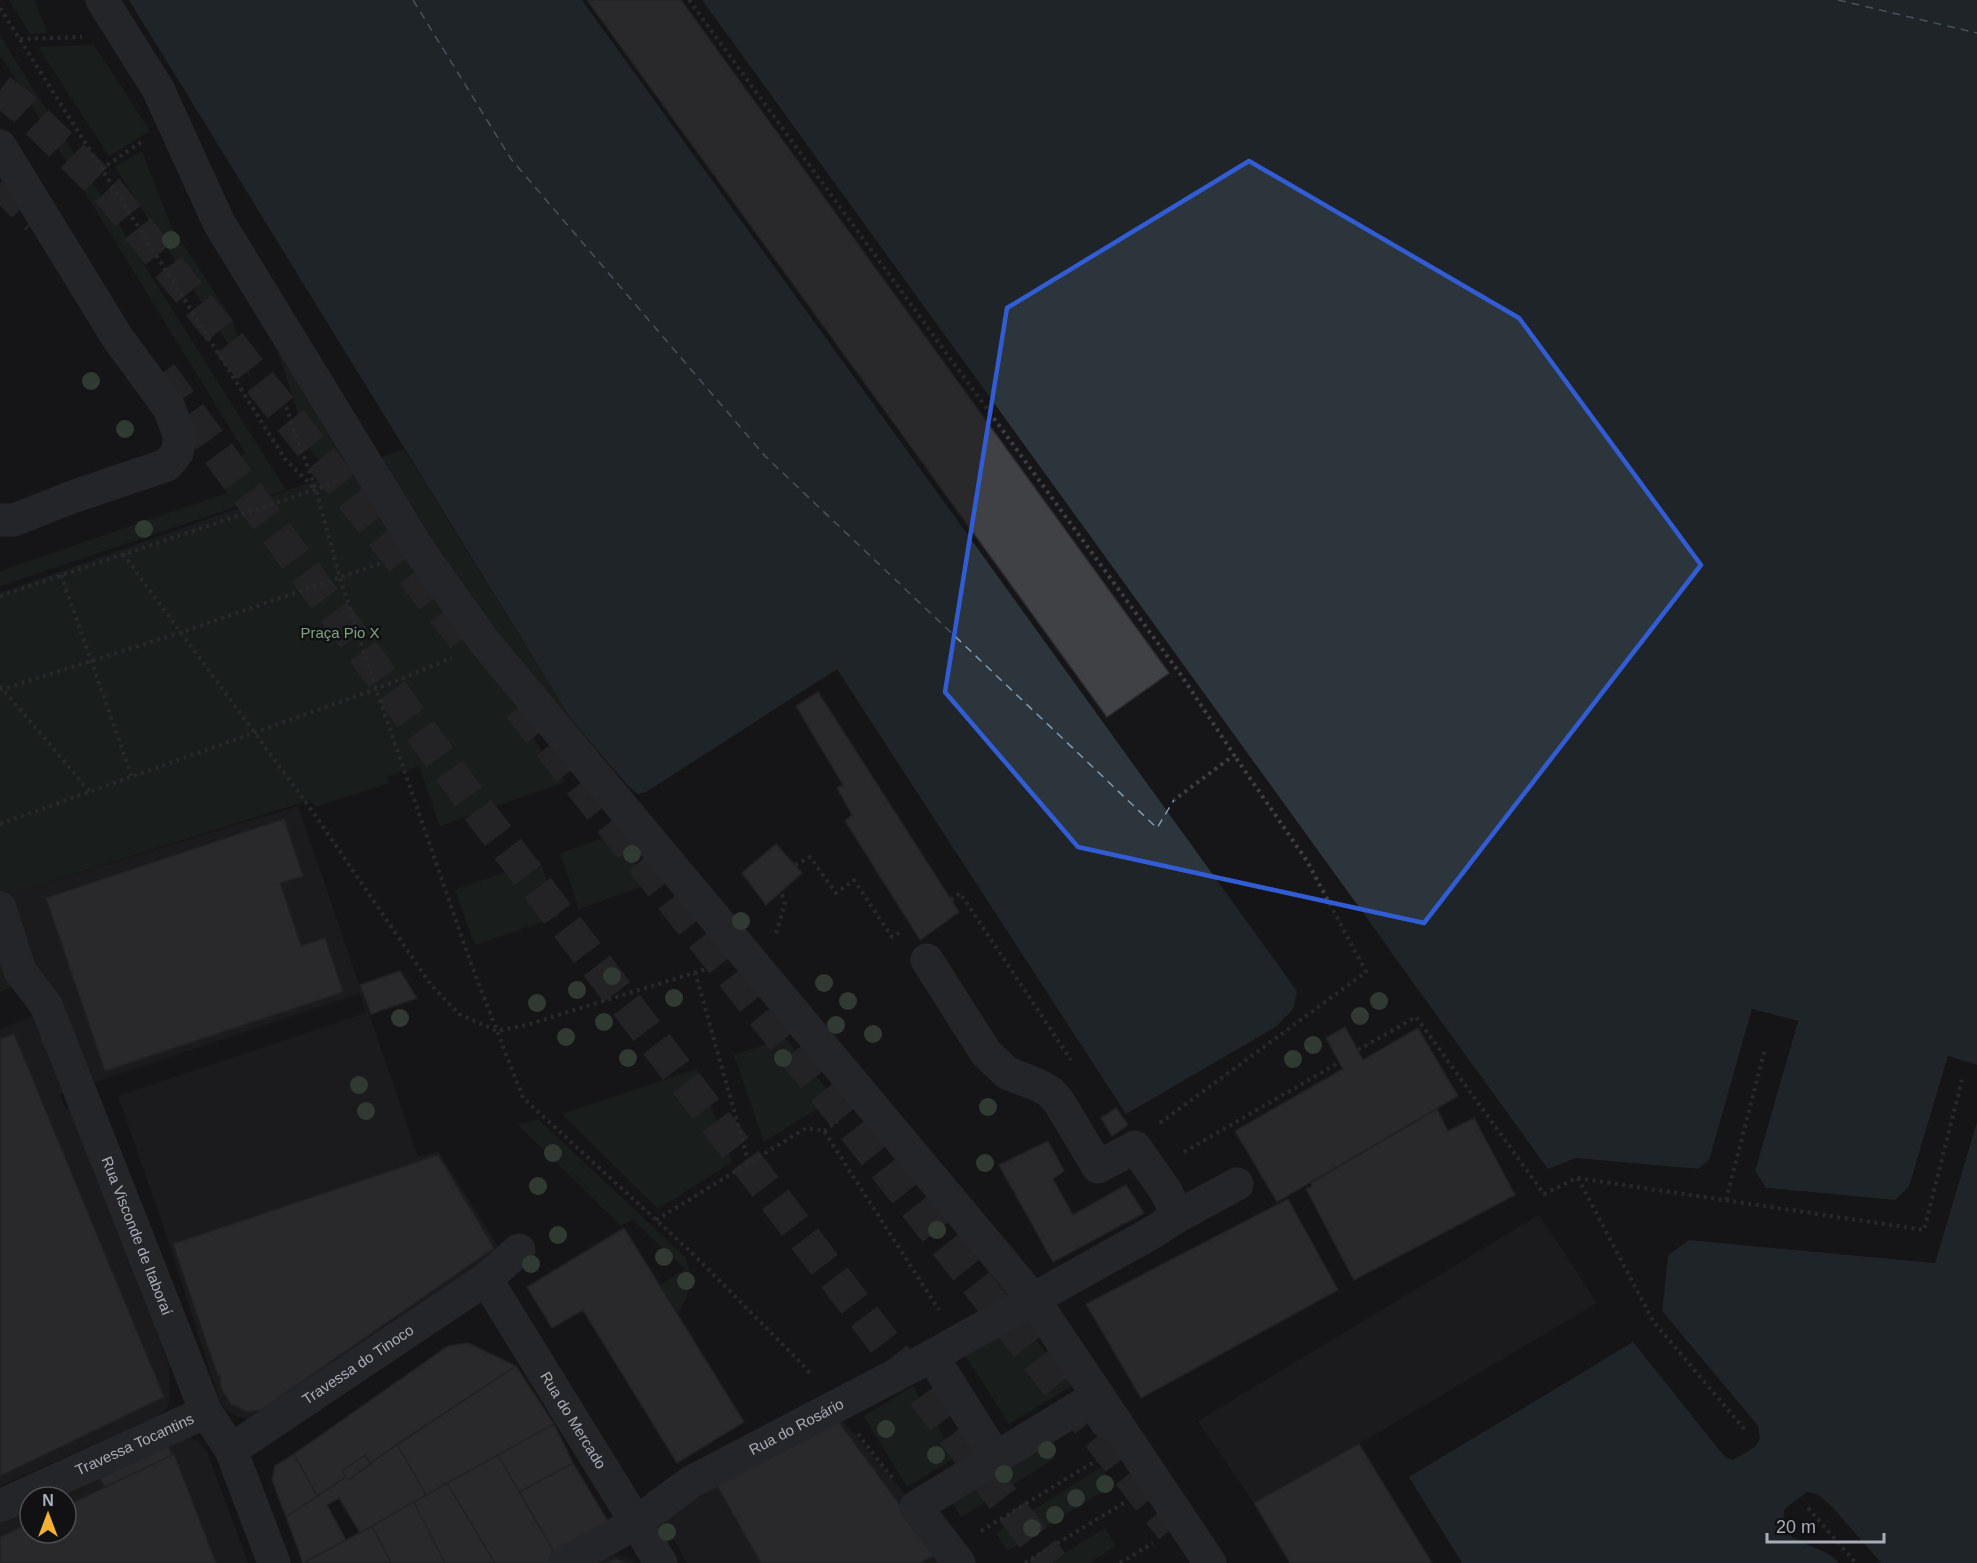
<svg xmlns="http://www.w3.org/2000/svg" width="1977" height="1563" font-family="Helvetica,sans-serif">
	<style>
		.built { fill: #222225 }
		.green { fill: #1e261f }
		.water { fill: #2c353c }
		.pier { fill: #161618 }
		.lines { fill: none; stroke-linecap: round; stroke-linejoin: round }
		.ferry { stroke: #7f9bb3; stroke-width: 1.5; stroke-dasharray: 8 6; stroke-linecap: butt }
		.building { fill: #404145; stroke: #303034; stroke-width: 1.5 }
		.highway-tunnel { stroke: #333438; stroke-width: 33; stroke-dasharray: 33 16; stroke-linecap: butt }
		.path { stroke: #3d3f44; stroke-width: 4; stroke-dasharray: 3 4.5; stroke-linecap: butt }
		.minor { stroke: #37383d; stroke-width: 33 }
		.tree { fill: #506452 }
		.marked { fill: none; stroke: #325cd3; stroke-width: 4.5; stroke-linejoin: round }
		.labels { text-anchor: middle; stroke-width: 5; stroke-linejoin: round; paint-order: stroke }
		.park-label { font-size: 15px; fill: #7fa381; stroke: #111113 }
		.street-label { font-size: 15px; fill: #a8adb8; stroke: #111113 }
	</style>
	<rect width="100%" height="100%" fill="#161618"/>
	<path class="built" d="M 298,806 L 418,1157 L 438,1151 L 501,1251 L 251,1419 L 237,1417 L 224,1408 L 219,1398 L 162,1222 L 118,1096 L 366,1013 L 360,993 L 60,1094 L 65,1109 L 75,1106 L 169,1366 L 170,1396 L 167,1409 L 155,1417 L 0,1486 L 0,1029 L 51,1009 L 37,978 L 10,894 Z
		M 1539,1215 L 1597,1303 L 1359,1444 L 1254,1503 L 1198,1421 Z
		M 823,1398 L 964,1563 L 687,1563 L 647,1492 Z
		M 190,1437 L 200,1443 L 207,1452 L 248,1563 L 0,1563 L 0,1523 L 30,1509 L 30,1533 L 66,1533 L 66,1497 L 55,1497 L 181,1438 Z
		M 614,1555 L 629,1558 L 637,1563 L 588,1563 L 603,1556 Z"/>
	<path class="green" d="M 9,0 L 35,0 L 47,33 L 30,34 Z
		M 0,36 L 286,490 L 0,586 L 0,571 L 227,493 L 216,465 L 246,454 L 6,64 L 0,57 Z
		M 94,45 L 150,131 L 109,156 L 38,47 Z
		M 142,151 L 170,224 L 232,319 L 252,381 L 115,167 Z
		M 270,327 L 359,465 L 404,449 L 571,719 L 529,732 L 565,782 L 440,826 L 419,766 L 387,776 L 389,783 L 315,807 L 310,800 L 10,894 L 37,978 L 0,992 L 0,593 L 332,475 L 309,448 Z
		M 612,835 L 651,883 L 579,909 L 560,853 Z
		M 540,860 L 559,916 L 475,945 L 455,890 Z
		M 785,1038 L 834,1098 L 764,1142 L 734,1055 Z
		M 697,1069 L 732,1162 L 658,1209 L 562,1114 Z
		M 538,1119 L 685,1257 C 694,1283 691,1290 678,1313 L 660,1285 L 685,1269 L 632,1219 L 621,1226 L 518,1125 Z
		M 1019,1320 L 1073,1385 L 1009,1424 L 964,1353 Z
		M 913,1386 L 956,1457 L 907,1487 L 864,1416 Z
		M 1043,1440 L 1055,1458 L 961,1517 L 950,1499 Z
		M 1101,1467 L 1113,1485 L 1007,1551 L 996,1533 Z
		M 1105,1528 L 1116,1546 L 1089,1563 L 1049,1563 Z"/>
	<path class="water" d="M 129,0 L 582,0 L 1297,991 L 1293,1009 L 1277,1026 L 1126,1114 L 837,669 L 646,792 L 638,794 L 628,786 L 571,719 Z
		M 702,0 L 1977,0 L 1977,1065 L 1948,1056 L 1909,1187 L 1895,1200 L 1766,1188 L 1755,1171 L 1798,1021 L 1752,1009 L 1710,1160 L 1698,1169 L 1576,1158 L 1548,1169 Z
		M 1977,1122 L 1977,1563 L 1881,1563 L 1833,1508 L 1817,1494 L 1807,1492 L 1784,1510 C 1780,1549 1820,1540 1839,1563 L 1462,1563 L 1409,1477 L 1633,1342 L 1725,1457 L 1733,1460 L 1756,1446 L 1758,1426 L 1662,1311 L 1668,1255 L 1689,1240 L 1935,1263 Z"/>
	<path class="pier" d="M 582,0 L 585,0 L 1300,990 L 1297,991 Z
		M 699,0 L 702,0 L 1390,950 L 1387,951 Z
		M 1752,1009 L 1798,1021 L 1755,1171 L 1766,1188 L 1895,1200 L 1909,1187 L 1948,1056 L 1977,1065 L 1977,1068 L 1950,1060 L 1912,1189 L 1897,1202 L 1763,1190 L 1752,1171 L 1794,1023 L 1754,1012 L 1712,1161 L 1700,1171 L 1576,1161 L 1549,1172 L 1548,1169 L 1576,1158 L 1698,1169 L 1709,1160 Z
		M 1977,1119 L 1935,1263 L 1689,1240 L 1668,1255 L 1662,1311 L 1758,1426 L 1760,1438 L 1756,1446 L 1733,1460 L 1725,1457 L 1632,1340 L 1635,1341 L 1727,1454 L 1733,1457 L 1754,1444 L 1757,1438 L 1755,1427 L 1659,1312 L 1666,1253 L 1689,1237 L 1933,1260 L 1974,1121 Z
		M 1807,1492 L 1817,1494 L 1833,1508 L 1881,1563 L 1877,1563 L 1831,1510 L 1815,1496 L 1808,1495 L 1787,1511 L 1786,1522 L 1794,1535 L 1834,1553 L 1842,1563 L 1839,1563 L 1833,1556 L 1792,1537 L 1783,1521 L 1786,1508 Z"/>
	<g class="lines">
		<path class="ferry" d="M 413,0 L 511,159 L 765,456 L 1157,828 L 1174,800
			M 1838,0 L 1977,33"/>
	</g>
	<path class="building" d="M 587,0 L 681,0 L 1169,673 L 1107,717 Z
		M 818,692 L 959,912 L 920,940 L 845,821 L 852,815 L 837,788 L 843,785 L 796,706 Z
		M 284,819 L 303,876 L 280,883 L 301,946 L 325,938 L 343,992 L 105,1071 L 46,898 Z
		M 776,844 L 802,873 L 766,905 L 742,873 Z
		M 400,971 L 417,998 L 371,1014 L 360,985 Z
		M 1345,1027 L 1363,1060 L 1418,1028 L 1458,1096 L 1277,1202 L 1235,1131 L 1343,1069 L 1326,1038 Z
		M 14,1034 L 164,1397 L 0,1476 L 0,1039 Z
		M 1116,1108 L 1128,1125 L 1112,1136 L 1101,1118 Z
		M 1437,1109 L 1448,1131 L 1474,1118 L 1515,1195 L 1354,1280 L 1306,1189 L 1312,1186 L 1311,1183 Z
		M 1048,1141 L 1064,1171 L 1053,1179 L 1073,1215 L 1126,1185 L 1144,1213 L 1053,1262 L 999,1165 Z
		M 438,1155 L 494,1248 L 261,1410 L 248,1412 L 231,1404 L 221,1388 L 220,1376 L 218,1376 L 173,1244 Z
		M 1288,1199 L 1338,1290 L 1141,1398 L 1086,1304 Z
		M 624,1228 L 744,1422 L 677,1463 L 583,1310 L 552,1328 L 527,1287 Z
		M 468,1343 L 516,1366 L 370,1463 L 365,1455 L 342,1471 L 346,1477 L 317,1496 L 294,1454 L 448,1346 Z
		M 516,1366 L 554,1424 L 426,1495 L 397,1444 Z
		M 835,1417 L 936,1554 L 920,1563 L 761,1563 L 714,1480 Z
		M 554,1424 L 573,1463 L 519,1492 L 498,1455 Z
		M 397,1444 L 426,1495 L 360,1533 L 339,1498 L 327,1505 L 346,1540 L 303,1563 L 286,1517 L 346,1477 L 348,1480 Z
		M 1359,1444 L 1432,1563 L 1290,1563 L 1254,1503 Z
		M 168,1446 L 172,1455 L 105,1487 L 100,1478 Z
		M 174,1454 L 216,1563 L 0,1563 L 0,1537 L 30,1523 L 30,1533 L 66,1533 L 66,1506 Z
		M 294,1454 L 317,1496 L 286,1517 L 272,1480 L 275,1466 Z
		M 365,1455 L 371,1464 L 348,1480 L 342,1471 Z
		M 498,1455 L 557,1557 L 547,1563 L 495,1563 L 447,1483 Z
		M 573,1463 L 612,1528 L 557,1557 L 519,1492 Z
		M 447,1483 L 490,1555 L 495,1563 L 445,1563 L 414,1502 Z
		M 414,1502 L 445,1563 L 391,1563 L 372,1526 Z
		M 372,1526 L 391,1563 L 304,1563 L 346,1540 Z
		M 615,1559 L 628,1563 L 607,1563 Z"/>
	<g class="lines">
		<path class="highway-tunnel" d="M 0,90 L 23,108 L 108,191 L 470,646
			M 0,183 L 37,219
			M 161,374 L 479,811 L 1052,1563
			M 519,707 L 1172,1529"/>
		<path class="path" d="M 689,0 L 1181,675 L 1234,755 L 1174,800
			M 0,8 L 285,459 L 315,489
			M 20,39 L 82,37
			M 101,169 L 143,141
			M 286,407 L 316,490 L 340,578 L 376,689 L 470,961 L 523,1098 L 691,1252 L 803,1365 L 812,1376
			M 123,554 L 313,812 L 431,985 L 459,1014 L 497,1031 L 526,1025 L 710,968
			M 61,575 L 132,777
			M 0,596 L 335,483
			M 0,686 L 90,792
			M 0,690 L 182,632 L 384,562
			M 0,824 L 376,689 L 452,658
			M 795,865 L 810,857 L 836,893 L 854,880 L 892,937 L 902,931
			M 951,900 L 960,893 L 1071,1060
			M 776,933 L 785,904 L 781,891
			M 695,972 L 749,1164
			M 1358,1050 L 1416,1017 L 1544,1194 L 1577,1178 L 1924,1230 L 1962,1080
			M 1160,1123 L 1366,972 L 1307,861 L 1234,755
			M 824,1131 L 838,1121
			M 1184,1152 L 1340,1062
			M 1578,1178 L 1653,1321 L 1746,1431
			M 1726,1200 L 1765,1049
			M 656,1220 L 806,1128 L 824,1131 L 939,1310
			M 858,1434 L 894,1480
			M 1808,1508 L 1856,1563
			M 981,1531 L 1097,1460
			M 1025,1563 L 1127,1501
			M 1120,1563 L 1153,1543"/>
		<g class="minor">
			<path d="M 102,0 L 158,89 L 219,223 L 419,550 L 486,644 L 1034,1300 L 1210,1563"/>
			<path d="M 0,146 L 117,337 L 169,408 L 179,434 L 179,442 L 177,453 L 167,465 L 75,496 L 14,520 L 0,520"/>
			<path id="s1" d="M 0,908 L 20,971 L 46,1005 L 206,1412 L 231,1450 L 274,1563"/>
			<path d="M 1178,1216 L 1237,1184"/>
			<path id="s2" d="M 486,1279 L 661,1563"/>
			<path d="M 932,1356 L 996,1458"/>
			<path id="s3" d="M 231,1450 L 486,1279 L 519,1250"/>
			<path id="s4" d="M 0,1506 L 206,1412"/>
			<path id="s5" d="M 564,1563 L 636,1523 L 691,1482 L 932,1356 L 1155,1231 L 1178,1216 L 1165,1190 L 1135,1147 L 1098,1167 L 1059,1102 L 1050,1092 L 1038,1085 L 1007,1073 L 986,1053 L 927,960"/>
			<path d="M 959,1563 L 916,1507 L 1092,1399 L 1106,1422"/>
		</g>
	</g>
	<g class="tree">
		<circle cx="171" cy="240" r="9"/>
		<circle cx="91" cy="381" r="9"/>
		<circle cx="125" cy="429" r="9"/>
		<circle cx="144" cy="529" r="9"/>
		<circle cx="632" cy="854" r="9"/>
		<circle cx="741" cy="921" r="9"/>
		<circle cx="612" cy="976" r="9"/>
		<circle cx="824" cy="983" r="9"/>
		<circle cx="577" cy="990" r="9"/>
		<circle cx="674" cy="998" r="9"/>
		<circle cx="848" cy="1001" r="9"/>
		<circle cx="1379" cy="1001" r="9"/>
		<circle cx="537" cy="1003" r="9"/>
		<circle cx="1360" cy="1016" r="9"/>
		<circle cx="400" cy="1018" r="9"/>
		<circle cx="604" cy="1022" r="9"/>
		<circle cx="836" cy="1025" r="9"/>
		<circle cx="873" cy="1034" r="9"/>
		<circle cx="566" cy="1037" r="9"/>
		<circle cx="1313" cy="1045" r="9"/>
		<circle cx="628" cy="1058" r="9"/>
		<circle cx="783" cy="1058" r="9"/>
		<circle cx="1293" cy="1059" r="9"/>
		<circle cx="359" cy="1085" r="9"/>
		<circle cx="988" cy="1107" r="9"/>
		<circle cx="366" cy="1111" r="9"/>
		<circle cx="553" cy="1153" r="9"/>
		<circle cx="985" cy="1163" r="9"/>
		<circle cx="538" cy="1186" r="9"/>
		<circle cx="937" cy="1230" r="9"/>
		<circle cx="558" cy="1235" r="9"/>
		<circle cx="664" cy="1257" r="9"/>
		<circle cx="531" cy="1264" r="9"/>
		<circle cx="686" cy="1281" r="9"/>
		<circle cx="886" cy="1429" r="9"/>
		<circle cx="1047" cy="1450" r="9"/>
		<circle cx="936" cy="1455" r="9"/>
		<circle cx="1004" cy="1474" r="9"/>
		<circle cx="1105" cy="1484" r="9"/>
		<circle cx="1076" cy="1498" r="9"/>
		<circle cx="1055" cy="1515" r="9"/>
		<circle cx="1032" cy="1528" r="9"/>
		<circle cx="667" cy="1532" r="9"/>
	</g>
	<path d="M0 0H1977V1563H0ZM 1249,161 L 1519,318 L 1701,565 L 1424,923 L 1078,847 L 945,692 L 1007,308 Z" fill="#161618" fill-opacity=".55" fill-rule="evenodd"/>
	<path class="marked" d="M 1249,161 L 1519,318 L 1701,565 L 1424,923 L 1078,847 L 945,692 L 1007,308 Z"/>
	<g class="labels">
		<g class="park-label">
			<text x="340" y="638">Praça Pio X</text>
		</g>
		<g class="street-label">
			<text dy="5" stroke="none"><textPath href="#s1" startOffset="357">Rua Visconde de Itaboraí</textPath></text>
			<text dy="5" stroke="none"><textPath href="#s3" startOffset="153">Travessa do Tinoco</textPath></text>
			<text dy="5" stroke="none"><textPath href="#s2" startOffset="166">Rua do Mercado</textPath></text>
			<text dy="5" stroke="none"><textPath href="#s5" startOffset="270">Rua do Rosário</textPath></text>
			<text dy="5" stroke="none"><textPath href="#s4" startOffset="148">Travessa Tocantins</textPath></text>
		</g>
	</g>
	<g transform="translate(48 1515)"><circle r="28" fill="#111113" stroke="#4d4f55" stroke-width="1.5"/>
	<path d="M0-4.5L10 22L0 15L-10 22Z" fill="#f2b134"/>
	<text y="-9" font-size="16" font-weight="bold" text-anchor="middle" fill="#a8adb8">N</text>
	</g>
	<path d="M1767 1533v9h117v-9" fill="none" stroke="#a8adb8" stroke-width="3"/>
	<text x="1776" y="1533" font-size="18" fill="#a8adb8" stroke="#111113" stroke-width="4.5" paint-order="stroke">20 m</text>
</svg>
